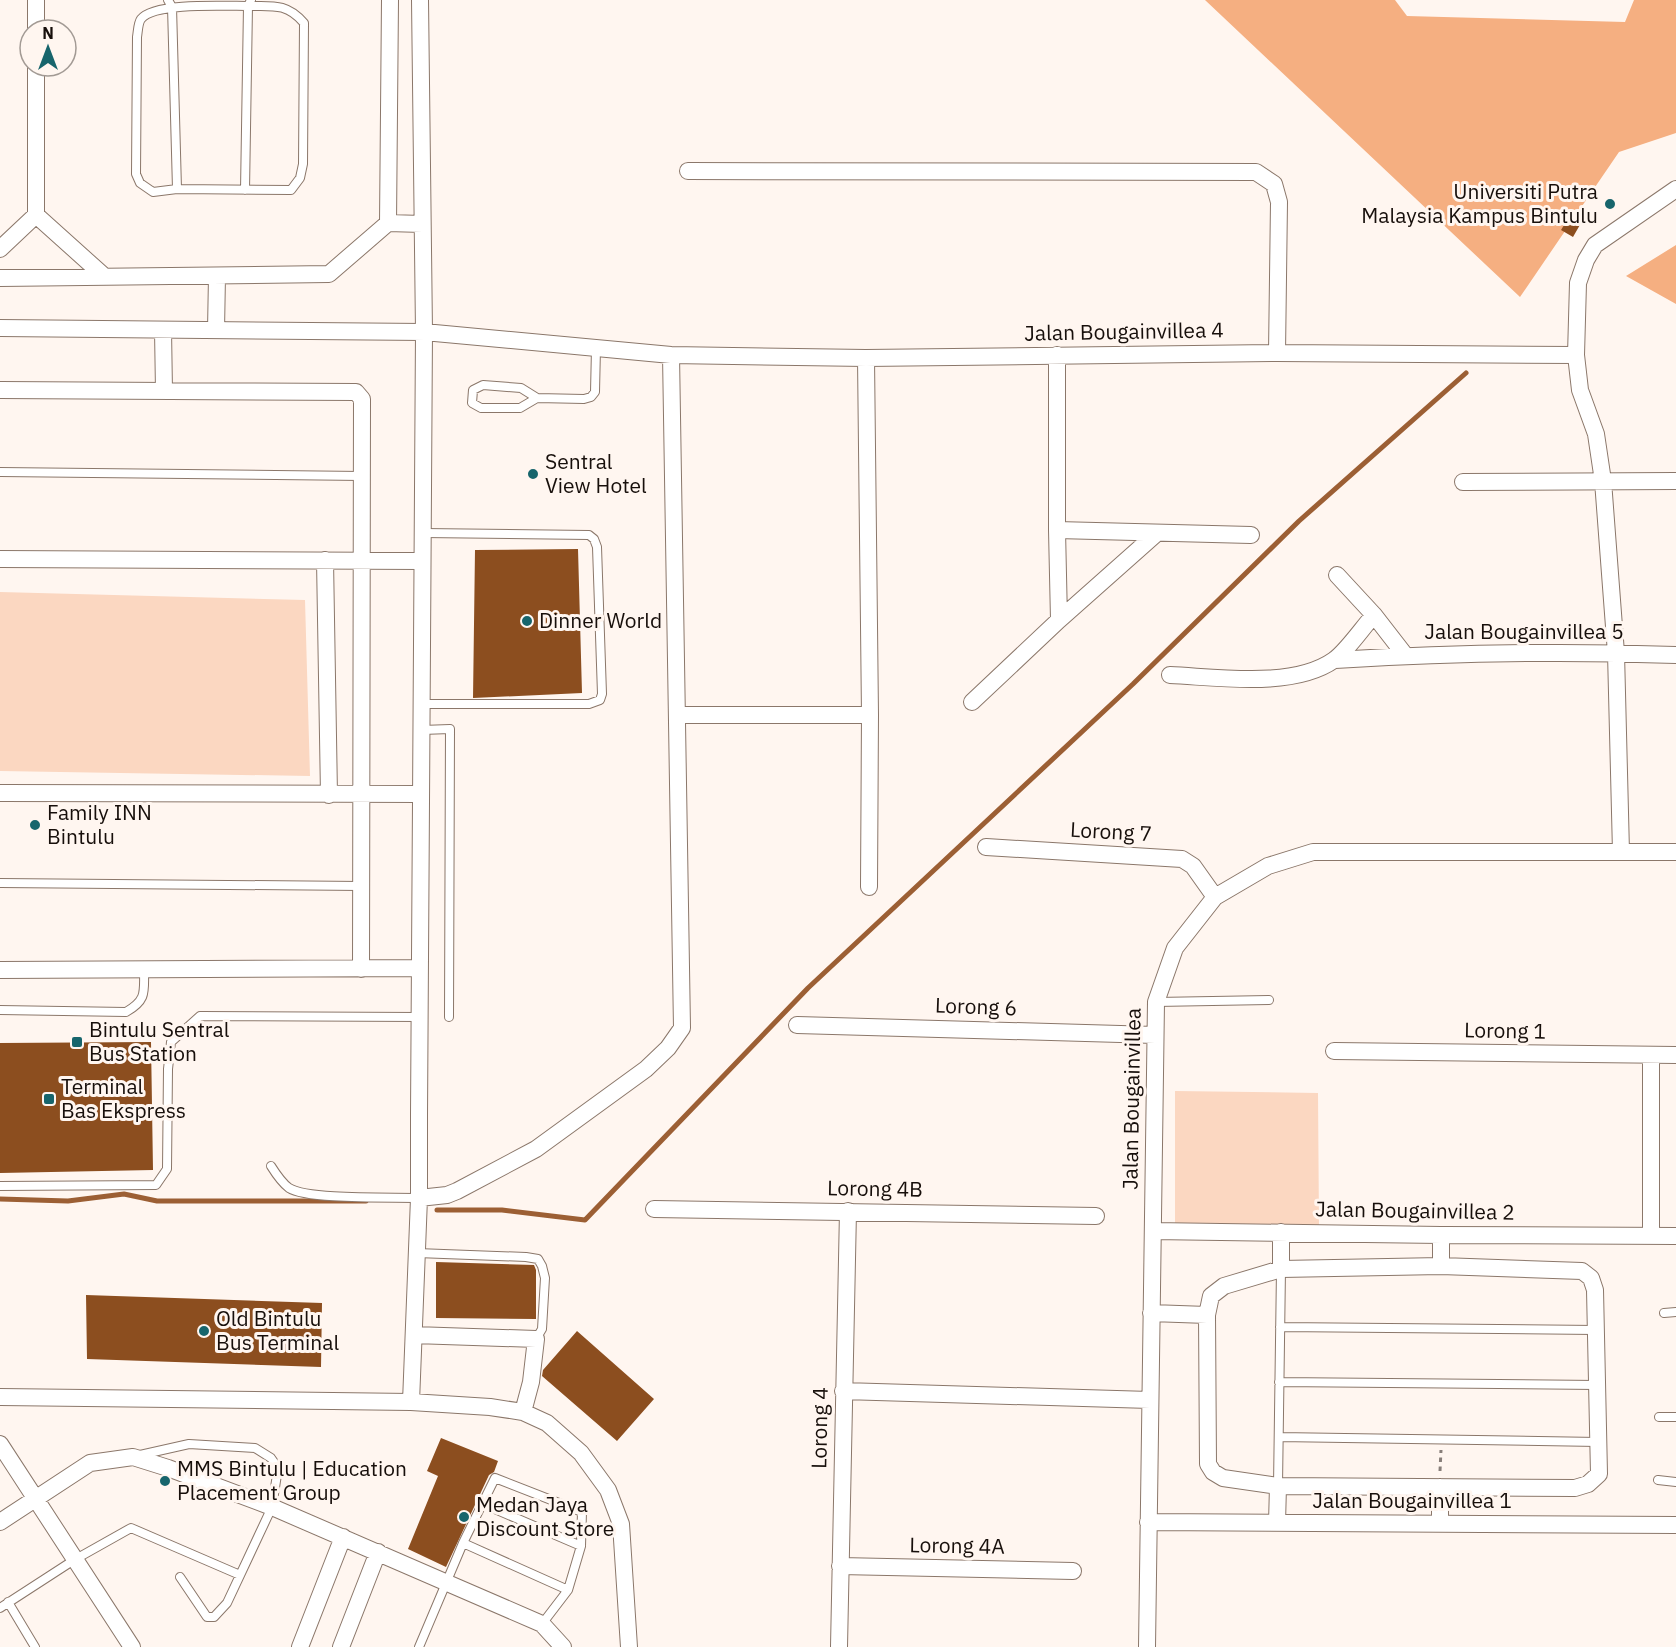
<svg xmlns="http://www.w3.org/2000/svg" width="1676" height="1647" font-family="'IBM Plex Sans',sans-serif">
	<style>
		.green { fill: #fbd7c1 }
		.forest { fill: #f5af81 }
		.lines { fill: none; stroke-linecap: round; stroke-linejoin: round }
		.stream { stroke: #9c5f34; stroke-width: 5 }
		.building { fill: #8c4e1f }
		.lane-casing { stroke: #8b776a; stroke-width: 10 }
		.street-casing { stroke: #8b776a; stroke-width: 18 }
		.path { stroke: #877e79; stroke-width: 3; stroke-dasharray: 4.5 4.5; stroke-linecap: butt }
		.lane { stroke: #fff; stroke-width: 8 }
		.street { stroke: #fff; stroke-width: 16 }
		.poi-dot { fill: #17656c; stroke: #fff6f0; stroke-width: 2 }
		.labels { text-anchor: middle; stroke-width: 6; stroke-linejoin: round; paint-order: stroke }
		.poi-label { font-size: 21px; fill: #170f0b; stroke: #fff6f0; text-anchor: start }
		.street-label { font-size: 21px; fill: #170f0b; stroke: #fff6f0 }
	</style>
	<rect width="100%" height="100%" fill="#fff6f0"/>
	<path class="green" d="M 0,592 L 305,600 L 310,776 L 0,771 Z
		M 1175,1091 L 1318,1093 L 1319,1227 L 1175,1225 Z"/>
	<path class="forest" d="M 1205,0 L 1395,0 L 1407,16 L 1625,22 L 1634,0 L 1676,0 L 1676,133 L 1619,152 L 1520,297 Z
		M 1676,245 L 1676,304 L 1626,276 Z"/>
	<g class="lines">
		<path class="stream" d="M 0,1199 L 68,1201 L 124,1194 L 157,1201 L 366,1201
			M 437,1210 L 502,1210 L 585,1220 L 808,988 L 1133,684 L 1299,521 L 1466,373"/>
	</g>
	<path class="building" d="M 1569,217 L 1581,223 L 1573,237 L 1561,230 Z
		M 578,549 L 582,693 L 473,698 L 475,550 Z
		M 151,1042 L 153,1170 L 0,1173 L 0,1043 Z
		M 436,1262 L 534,1265 L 536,1270 L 536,1319 L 436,1318 Z
		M 86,1295 L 322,1303 L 321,1367 L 87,1359 Z
		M 577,1331 L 654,1399 L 617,1441 L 542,1376 L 543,1370 Z
		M 441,1438 L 498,1461 L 494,1472 L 489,1475 L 446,1567 L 408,1549 L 438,1476 L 427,1471 Z"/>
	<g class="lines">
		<g class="lane-casing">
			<path id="lane" d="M 168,0 L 172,7 L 177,189
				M 248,6 C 273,6 287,3 304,23 L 303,164 L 300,178 L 291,190 L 177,189 L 153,192 L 140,183 L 136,174 L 137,37 C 138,31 138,23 141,19 C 154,2 226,6 248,6 Z
				M 245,190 L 248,6 L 251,0
				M 537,398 L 521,388 L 483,385 L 473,390 L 472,403 L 481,408 L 520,408 L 537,398 L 584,399 L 591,397 L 595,392 L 596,348
				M 0,472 L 362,476
				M 422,704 L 589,704 L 600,700 L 602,694 L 597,547 L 594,539 L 589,535 L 423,533
				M 422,730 L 450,729 L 449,1017
				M 0,883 L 361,886
				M 1156,1002 L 1269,1000
				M 0,1010 L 126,1012 C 147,1000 144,992 144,970
				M 271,1166 C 276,1174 281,1182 289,1188 C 308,1200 392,1197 419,1198
				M 0,1186 L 156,1185 L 167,1169 L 168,1069 L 171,1042 L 200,1016 L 420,1017
				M 417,1253 L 526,1257 L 538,1259 L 542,1266 L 545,1278 L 542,1329 L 536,1339
				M 1664,1313 L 1676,1312
				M 1280,1327 L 1596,1330
				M 1279,1382 L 1597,1385
				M 1659,1417 L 1676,1417
				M 1279,1437 L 1598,1442
				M 140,1455 L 189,1444 L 255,1448 L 271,1458 L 278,1468 L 272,1507 L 227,1603 L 214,1617 L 207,1617 L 180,1577
				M 1658,1480 L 1676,1482
				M 1278,1486 L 1281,1269
				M 483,1504 L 581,1546
				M 463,1543 L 568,1590
				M 8,1602 L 35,1647
				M 0,1608 L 74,1560 L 131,1528 L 240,1575
				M 419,1647 L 463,1543 L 495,1478 L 582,1512 L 581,1546 L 568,1590 L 542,1624"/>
		</g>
		<g class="street-casing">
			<path id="street" d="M 36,30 L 36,0
				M 688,171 L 1256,172 L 1274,184 L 1279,202 L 1277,353
				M 36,215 L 105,277
				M 388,223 L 390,0
				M 0,249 L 36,215 L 36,66
				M 0,278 L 329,274 L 388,223 L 422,224
				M 0,328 L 424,332 L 671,355 L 866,358 L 1277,353 L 1576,355
				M 163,330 L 164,391
				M 216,330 L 217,276
				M 1057,355 L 1057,530 L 1059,620
				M 866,358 L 870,715 L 869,887
				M 0,390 L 356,392 L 362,399 L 361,969
				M 1463,482 L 1676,481
				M 1057,530 L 1251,535
				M 0,559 L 422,561
				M 325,560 L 329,795
				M 1337,575 L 1374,615 L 1405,655
				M 1335,660 C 1448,653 1563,651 1676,655
				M 1170,675 C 1217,677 1293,689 1334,660 C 1346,652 1363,627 1374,615
				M 972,702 L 1059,620 L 1157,533
				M 677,715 L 870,715
				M 0,793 L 421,794
				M 986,847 L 1182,859 L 1193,866 L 1215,897
				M 1621,852 L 1616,653 L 1603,481 L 1596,434 L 1580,390 L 1576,355 L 1578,283 L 1586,260 L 1595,245 L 1676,189
				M 0,970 L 420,968
				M 797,1025 L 1155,1035
				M 1334,1051 L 1676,1055
				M 419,1198 L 447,1195 L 457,1191 L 536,1149 L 646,1069 L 668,1048 L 682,1028 L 671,355
				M 654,1209 L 1096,1216
				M 1153,1231 L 1441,1235 L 1676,1236
				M 1651,1235 L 1651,1055
				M 1441,1266 L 1582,1271 L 1591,1278 L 1595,1290 L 1599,1474 L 1588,1484 L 1575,1488 L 1278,1486 L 1223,1478 L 1213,1472 L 1208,1464 L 1207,1315 L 1211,1296 L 1224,1286 L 1281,1269 Z
				M 1441,1266 L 1441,1235
				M 1281,1269 L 1281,1232
				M 1151,1313 L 1207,1315
				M 414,1335 L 536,1339 L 531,1382 L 523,1412
				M 843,1391 L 1150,1400
				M 0,1397 L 411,1402 L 490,1407 L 523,1412 L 547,1423 L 581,1453 L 608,1490 L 621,1524 L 629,1647
				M 411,1402 L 419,1198 L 419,1114 L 424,332 L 420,0
				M 0,1444 L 132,1647
				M 0,1522 L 90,1463 L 133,1457 L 168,1468 L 272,1507 L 445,1582 L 542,1624 L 563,1647
				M 1148,1522 L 1676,1525
				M 1277,1523 L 1278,1486
				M 1440,1524 L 1440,1487
				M 840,1566 L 1073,1571
				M 300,1647 L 343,1537
				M 341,1647 L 378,1552
				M 839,1647 L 848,1211
				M 1147,1647 L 1156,1002 L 1175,948 L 1215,897 L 1268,866 L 1313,852 L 1676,852"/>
		</g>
		<path class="path" d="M 1440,1471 L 1441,1450"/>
		<use href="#lane" class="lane"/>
		<use href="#street" class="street"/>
	</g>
	<g class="poi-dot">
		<circle cx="1610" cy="204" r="6"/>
		<circle cx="533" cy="474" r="6"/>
		<circle cx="527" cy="621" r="6"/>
		<circle cx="35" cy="825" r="6"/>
		<rect x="71" y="1036" width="12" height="12" rx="3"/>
		<rect x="43" y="1093" width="12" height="12" rx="3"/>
		<circle cx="204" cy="1331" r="6"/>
		<circle cx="165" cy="1481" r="6"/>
		<circle cx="464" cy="1517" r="6"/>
	</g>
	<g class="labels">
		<g class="poi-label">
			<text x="1598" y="199" text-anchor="end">Universiti Putra<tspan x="1598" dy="24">Malaysia Kampus Bintulu</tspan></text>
			<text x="545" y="469">Sentral<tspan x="545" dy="24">View Hotel</tspan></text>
			<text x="539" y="628">Dinner World</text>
			<text x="47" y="820">Family INN<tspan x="47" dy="24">Bintulu</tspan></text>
			<text x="89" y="1037">Bintulu Sentral<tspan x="89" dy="24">Bus Station</tspan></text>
			<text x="61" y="1094">Terminal<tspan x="61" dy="24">Bas Ekspress</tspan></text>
			<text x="216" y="1326">Old Bintulu<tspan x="216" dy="24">Bus Terminal</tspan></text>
			<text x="177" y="1476">MMS Bintulu | Education<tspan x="177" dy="24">Placement Group</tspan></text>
			<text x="476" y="1512">Medan Jaya<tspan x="476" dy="24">Discount Store</tspan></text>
		</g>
		<g class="street-label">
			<text transform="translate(1124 332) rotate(-1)" y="7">Jalan Bougainvillea 4</text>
			<text x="1524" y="639">Jalan Bougainvillea 5</text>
			<text transform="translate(1111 832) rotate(3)" y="7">Lorong 7</text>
			<text transform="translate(976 1007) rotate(2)" y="7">Lorong 6</text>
			<text transform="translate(1505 1031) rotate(1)" y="7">Lorong 1</text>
			<text transform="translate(1132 1099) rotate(-89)" y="7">Jalan Bougainvillea</text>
			<text transform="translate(875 1189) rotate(1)" y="7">Lorong 4B</text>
			<text transform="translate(1415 1211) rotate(1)" y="7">Jalan Bougainvillea 2</text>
			<text transform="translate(820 1428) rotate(-89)" y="7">Lorong 4</text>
			<text x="1412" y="1508">Jalan Bougainvillea 1</text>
			<text transform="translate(957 1546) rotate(1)" y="7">Lorong 4A</text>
		</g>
	</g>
	<g transform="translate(48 48)"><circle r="28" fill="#fff6f0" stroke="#a29a94" stroke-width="1.5"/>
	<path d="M0-4.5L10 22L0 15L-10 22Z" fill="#17656c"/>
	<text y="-9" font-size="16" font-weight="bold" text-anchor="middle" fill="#170f0b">N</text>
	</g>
</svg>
